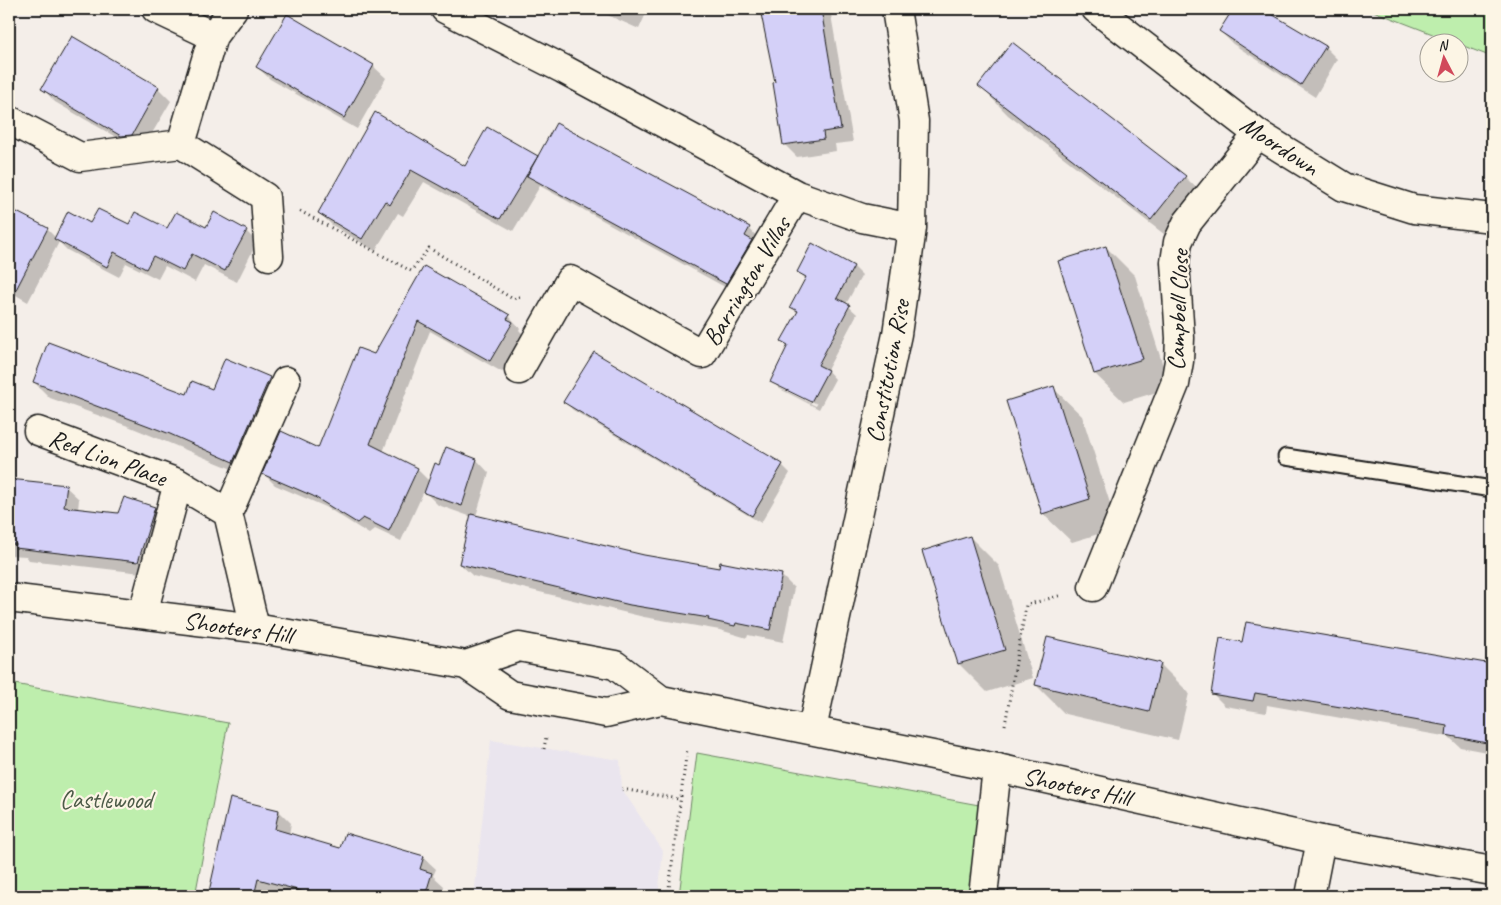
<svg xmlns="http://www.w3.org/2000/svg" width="1501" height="905" font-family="Caveat,sans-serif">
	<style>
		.built { fill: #eae5ee }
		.green { fill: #beeead; stroke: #6d8564 }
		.shadow { fill: #0003; fill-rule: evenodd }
		.building { fill: #d4d0f8; stroke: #1c1c1c }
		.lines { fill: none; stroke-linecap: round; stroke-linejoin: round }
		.service-casing { stroke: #1c1c1c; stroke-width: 19 }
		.minor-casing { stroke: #1c1c1c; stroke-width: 31 }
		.primary-casing { stroke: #1c1c1c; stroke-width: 31 }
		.path { stroke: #1c1c1c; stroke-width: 3; stroke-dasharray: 1 4; stroke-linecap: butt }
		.service { stroke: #fcf5e5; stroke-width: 15 }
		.minor { stroke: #fcf5e5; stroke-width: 28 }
		.primary { stroke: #fcf5e5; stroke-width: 28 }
		.labels { text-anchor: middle; stroke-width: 4.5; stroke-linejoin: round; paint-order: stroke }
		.street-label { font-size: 25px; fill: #1c1c1c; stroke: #fcf5e5 }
		.park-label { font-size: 25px; fill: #4d5b48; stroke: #fcf5e5 }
	</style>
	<rect width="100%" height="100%" fill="#f4eee9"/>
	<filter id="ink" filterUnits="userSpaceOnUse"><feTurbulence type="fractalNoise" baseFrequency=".02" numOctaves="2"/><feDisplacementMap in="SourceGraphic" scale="10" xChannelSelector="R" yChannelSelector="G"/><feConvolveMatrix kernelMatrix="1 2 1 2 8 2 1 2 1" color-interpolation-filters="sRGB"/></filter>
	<g filter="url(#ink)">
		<path class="built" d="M 491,740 L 620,760 L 622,789 L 663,851 L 658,896 L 474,896 Z"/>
		<path class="green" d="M 1368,9 L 1492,9 L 1492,57 Z
			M 9,683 L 228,723 L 195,896 L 9,896 Z
			M 697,753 L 1006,810 L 996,896 L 679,896 Z"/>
		<path class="shadow" d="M 594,9 L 648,9 L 639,29 Z
			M 762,9 L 830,9 L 853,142 L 835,144 L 836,151 L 797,157 L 784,144 L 777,83 Z
			M 1234,9 L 1261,9 L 1325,47 L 1337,59 L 1315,97 L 1233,44 L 1220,31 Z
			M 373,66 L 386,78 L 357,129 L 270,79 L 257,67 Z
			M 980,86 L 1185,177 L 1214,205 L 1181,247 L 1008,115 Z
			M 158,88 L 171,101 L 144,147 L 135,148 L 55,102 L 43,89 Z
			M 376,113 L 466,168 L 537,157 L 749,228 L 757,237 L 734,292 L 540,186 L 513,231 L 424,182 L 403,216 L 398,213 L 375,251 L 332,225 L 319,213 Z
			M 9,209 L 47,229 L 56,238 L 91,224 L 168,230 L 246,231 L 257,242 L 237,282 L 204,265 L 195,282 L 165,266 L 158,279 L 126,263 L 119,277 L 67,250 L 59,242 L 28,302 L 9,291 Z
			M 1106,247 L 1135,276 L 1170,388 L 1124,402 L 1095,374 L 1060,262 Z
			M 854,267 L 862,275 L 846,304 L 857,314 L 827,370 L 835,379 L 819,409 L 780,389 L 772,381 L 789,348 L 783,341 L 798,313 L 791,307 L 806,279 L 799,272 ZM 780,385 L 817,404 L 816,406 L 780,388 Z
			M 424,268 L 509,316 L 520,328 L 519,330 L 524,335 L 502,372 L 430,331 L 383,452 L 417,469 L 429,481 L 440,466 L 477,460 L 489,473 L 476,516 L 644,556 L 720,569 L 781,575 L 794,588 L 783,642 L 748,635 L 747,638 L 720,630 L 644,617 L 473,576 L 460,564 L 472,517 L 438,505 L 424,491 L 401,541 L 375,529 L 369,534 L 326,507 L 275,485 L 264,474 L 319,449 Z
			M 269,378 L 285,393 L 249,476 L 128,426 L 50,398 L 34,382 L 187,395 Z
			M 1053,388 L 1082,416 L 1118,528 L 1072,542 L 1043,514 L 1008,402 Z
			M 565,402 L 782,465 L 790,473 L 761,523 L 573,410 Z
			M 9,481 L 66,487 L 79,499 L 78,510 L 119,514 L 155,508 L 167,521 L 150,574 L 29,560 L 26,556 L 9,555 Z
			M 970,537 L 999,566 L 1033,678 L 987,692 L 959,664 Z
			M 1247,623 L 1492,665 L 1492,753 L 1460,747 L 1449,737 L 1267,705 L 1266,713 L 1225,706 L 1212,693 L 1243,643 Z
			M 1160,664 L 1189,693 L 1178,740 L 1065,714 L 1036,685 Z
			M 231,800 L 279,811 L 291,823 L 289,835 L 341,849 L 423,857 L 436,869 L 433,876 L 444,886 L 441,896 L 291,896 L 276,892 L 276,896 L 209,896 Z"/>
		<path class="building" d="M 760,9 L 821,9 L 841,129 L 823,132 L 824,139 L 783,145 L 773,83 L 775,82 Z
			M 1233,9 L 1263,9 L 1326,46 L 1301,85 L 1219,31 Z
			M 287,14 L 374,65 L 344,118 L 256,67 Z
			M 72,36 L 159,87 L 132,135 L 121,136 L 41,89 Z
			M 1012,42 L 1186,176 L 1151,220 L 978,86 Z
			M 375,112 L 465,166 L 487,127 L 538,156 L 500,219 L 411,170 L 390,205 L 385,201 L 362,239 L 318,213 Z
			M 556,123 L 750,227 L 745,236 L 752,240 L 726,284 L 527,176 Z
			M 9,208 L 48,228 L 9,303 Z
			M 98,209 L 129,224 L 135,212 L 167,228 L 176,212 L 206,227 L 214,212 L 247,230 L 225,271 L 192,254 L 183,271 L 153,256 L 146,269 L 114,252 L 107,267 L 54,239 L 68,211 L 90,223 Z
			M 812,243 L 854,266 L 837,298 L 850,305 L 818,365 L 828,370 L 811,402 L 770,382 L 788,345 L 781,341 L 798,311 L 790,307 L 806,277 L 797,272 Z
			M 1106,246 L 1143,359 L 1094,374 L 1058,261 Z
			M 424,266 L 510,315 L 507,319 L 513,322 L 490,361 L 418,321 L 370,444 L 418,468 L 389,531 L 363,518 L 357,523 L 313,496 L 262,474 L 281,431 L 318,448 L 358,348 L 374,354 Z
			M 48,342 L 187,394 L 192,381 L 212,389 L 225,358 L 270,377 L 233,462 L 170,434 L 33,382 Z
			M 594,352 L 783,464 L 752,516 L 563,402 Z
			M 1054,386 L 1090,499 L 1042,514 L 1006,401 Z
			M 446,447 L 477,459 L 462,506 L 424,493 L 435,463 L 439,465 Z
			M 9,479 L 67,485 L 64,507 L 118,513 L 124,497 L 155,507 L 138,562 L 15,548 L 16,544 L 9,544 Z
			M 471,514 L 644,555 L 719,568 L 720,562 L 782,574 L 770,630 L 736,623 L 735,626 L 708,620 L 709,618 L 630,605 L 459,564 Z
			M 970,536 L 1005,650 L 958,664 L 922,551 Z
			M 1246,622 L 1492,664 L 1492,744 L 1446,735 L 1447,726 L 1347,708 L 1255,693 L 1253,701 L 1211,694 L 1220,638 L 1242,642 Z
			M 1047,637 L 1161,663 L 1149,712 L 1035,685 Z
			M 230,798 L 279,810 L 275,829 L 340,848 L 345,833 L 424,856 L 420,869 L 432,873 L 425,896 L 319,896 L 258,879 L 254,896 L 208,896 Z"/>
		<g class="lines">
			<g class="service-casing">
				<path id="service" d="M 1286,457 L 1492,489"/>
			</g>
			<g class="minor-casing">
				<path id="minor" d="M 156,9 L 213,36
					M 445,9 L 563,69 L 797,195 L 862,218 L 912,228
					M 1096,9 L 1258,134 L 1344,187 L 1414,209 L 1492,218
					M 9,120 L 80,157 L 181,144 L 265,197 L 269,256
					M 181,144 L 213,36 L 233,9
					M 519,370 L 570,280 L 702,354 L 797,195
					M 38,431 L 178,483 L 143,613
					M 178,483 L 228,513 L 255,628
					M 228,513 L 286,381
					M 1093,587 L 1175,384 L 1179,361 L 1180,338 L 1175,262 L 1178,242 L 1187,223 L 1258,134
					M 812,729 L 897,334 L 912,228 L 914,121 L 896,9
					M 983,896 L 997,768
					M 1310,896 L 1321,840"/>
			</g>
			<g class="primary-casing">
				<path id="primary" d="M 9,598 L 255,628 L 466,665 L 510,695 L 606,713 L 661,700 L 997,768 L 1321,840 L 1492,871
					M 466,665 L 519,647 L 615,665 L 661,700"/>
			</g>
			<path class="path" d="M 300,211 L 411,271 L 429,248 L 513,299 L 522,296
				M 1005,725 L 1026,605 L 1062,595
				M 544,749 L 546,737
				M 622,789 L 679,799
				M 668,896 L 687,749"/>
			<use href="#service" class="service"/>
			<use href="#minor" class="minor"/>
			<use href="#primary" class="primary"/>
		</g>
	</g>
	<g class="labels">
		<g class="street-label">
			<text transform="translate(1280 145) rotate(33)" y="9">Moordown</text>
			<text transform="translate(746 281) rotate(-59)" y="9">Barrington Villas</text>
			<text transform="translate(1177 310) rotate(-88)" y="9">Campbell Close</text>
			<text transform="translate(887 371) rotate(-79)" y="9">Constitution Rise</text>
			<text transform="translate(108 457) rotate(20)" y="9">Red Lion Place</text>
			<text transform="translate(238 627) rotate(8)" y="9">Shooters Hill</text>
			<text transform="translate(1077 786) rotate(12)" y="9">Shooters Hill</text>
		</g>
		<g class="park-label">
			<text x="106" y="808">Castlewood</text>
		</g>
	</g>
	<rect width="1501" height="905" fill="none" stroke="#fcf5e5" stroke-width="30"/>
	<rect x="15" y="15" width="1471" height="875" fill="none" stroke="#1c1c1c" stroke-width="2" filter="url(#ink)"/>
	<g transform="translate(1444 58) rotate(354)"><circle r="24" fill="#fcf5e5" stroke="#a29e95"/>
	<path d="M0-4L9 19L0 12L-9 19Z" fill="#d1495b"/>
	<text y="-8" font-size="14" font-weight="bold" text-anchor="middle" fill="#1c1c1c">N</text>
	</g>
</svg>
